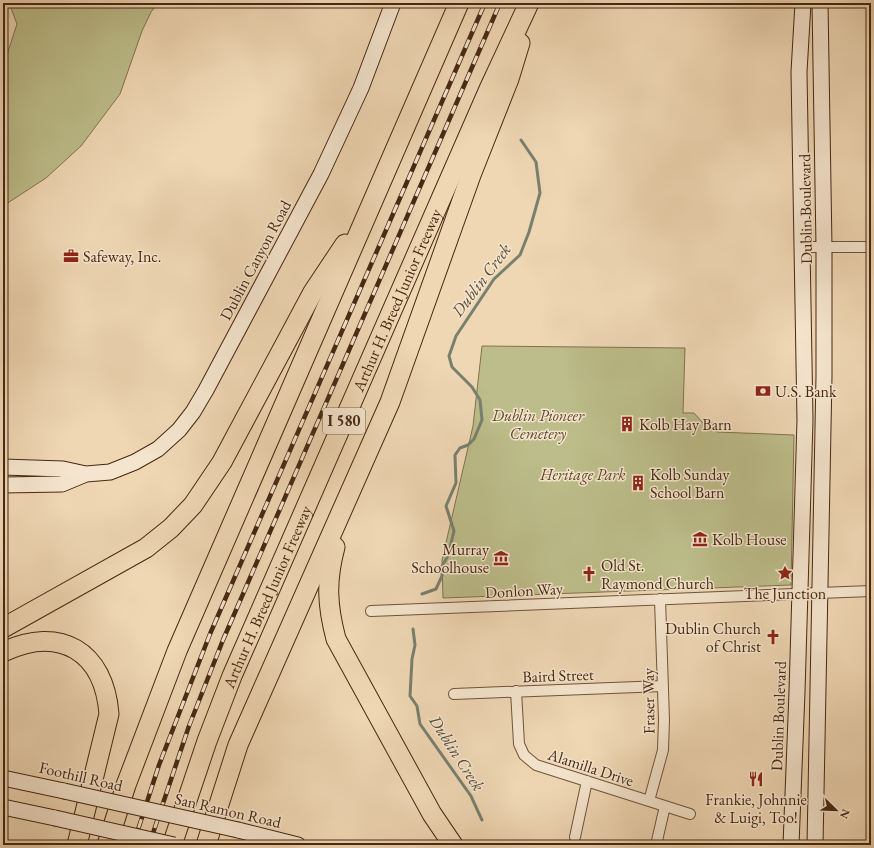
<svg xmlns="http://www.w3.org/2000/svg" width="874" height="848" font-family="'EB Garamond',serif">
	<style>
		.green { fill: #bcbd8a; stroke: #81724e }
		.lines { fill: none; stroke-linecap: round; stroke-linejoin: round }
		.stream { stroke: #78806f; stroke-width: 3 }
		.street-casing { stroke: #70543a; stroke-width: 12 }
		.secondary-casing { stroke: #462812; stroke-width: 17 }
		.highway-casing { stroke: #462812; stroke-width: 21 }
		.street { stroke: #f5e5ce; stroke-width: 10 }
		.secondary { stroke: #f5e5ce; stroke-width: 15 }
		.highway { stroke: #efd7b4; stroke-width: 19 }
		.rail-casing { stroke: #462812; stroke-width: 4.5 }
		.rail { stroke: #f5e5ce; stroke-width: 3; stroke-dasharray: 9; stroke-linecap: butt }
		.secondary-bridge-casing { stroke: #462812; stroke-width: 17; stroke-linecap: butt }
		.secondary-bridge { stroke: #f5e5ce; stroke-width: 15 }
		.labels { text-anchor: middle; stroke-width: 3; stroke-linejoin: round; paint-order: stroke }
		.shield { fill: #f5e5ce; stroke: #7a614a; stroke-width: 1 }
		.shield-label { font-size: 15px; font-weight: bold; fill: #462812 }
		.street-label { font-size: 16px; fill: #462812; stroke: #f5e5ce }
		.poi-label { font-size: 16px; fill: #462812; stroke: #f5e5ce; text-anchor: start }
		.park-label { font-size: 16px; font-style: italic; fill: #5e462a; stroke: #f5e5ce }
		.water-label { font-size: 17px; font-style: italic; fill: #5b4c39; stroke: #f5e5ce }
	</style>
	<rect width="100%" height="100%" fill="#efd7b4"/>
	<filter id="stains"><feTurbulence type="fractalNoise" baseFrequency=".005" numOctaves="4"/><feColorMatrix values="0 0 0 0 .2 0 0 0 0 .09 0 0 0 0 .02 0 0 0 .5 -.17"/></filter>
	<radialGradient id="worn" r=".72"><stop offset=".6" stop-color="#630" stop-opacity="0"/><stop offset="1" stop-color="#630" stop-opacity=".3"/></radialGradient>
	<path class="green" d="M 9,3 L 158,3 L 151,12 L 142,31 L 120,94 L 81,146 L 46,178 L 3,206 L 3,61 L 5,61 L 17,24 Z
		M 482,346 L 685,348 L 683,413 L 694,413 L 703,423 L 717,423 L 717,432 L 794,435 L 791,585 L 443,598 L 442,560 L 473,426 Z"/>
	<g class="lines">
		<path class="stream" d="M 359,3 L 366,6
			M 422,594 L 436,589 L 442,576 L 442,566 L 448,556 L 454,531 L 446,506 L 456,483 L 455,455 L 460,448 L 468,445 L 474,439 L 482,420 L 480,400 L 472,387 L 452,367 L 449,356 L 456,336 L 494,279 L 520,255 L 529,232 L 540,193 L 536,162 L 521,140
			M 413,629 L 415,645 L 412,659 L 410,696 L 417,706 L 420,724 L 471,796 L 482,820"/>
		<g class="street-casing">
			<path id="street" d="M 802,247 L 871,247
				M 371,611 L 871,591
				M 516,691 L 519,744 L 524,755 L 536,765 L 690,814
				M 454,694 L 663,686
				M 649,801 L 663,750 L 664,720 L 660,599
				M 575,837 L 587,781
				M 656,845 L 665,806"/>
		</g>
		<g class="secondary-casing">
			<path id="secondary" d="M 3,467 L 63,469 L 86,474
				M 3,485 L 62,484 L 86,474 L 110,472 L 135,462 L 158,449 L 179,430 L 193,412 L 206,390 L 321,174 L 361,88 L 393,3
				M 3,778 L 64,791
				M 3,807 L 55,818
				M 238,830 L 298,845
				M 791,845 L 797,692 L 805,420 L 799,72 L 803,3
				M 815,845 L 824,376 L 824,247 L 820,3"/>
		</g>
		<g class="highway-casing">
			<g id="highway">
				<path d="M 335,547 C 326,581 327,605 336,639 L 432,814 L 453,845"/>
				<path d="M 3,628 L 146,548 L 171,528 L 193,505 L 222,462 L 313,292 L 345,244"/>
				<path d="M 3,652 C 60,625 104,651 109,714 L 77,845"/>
				<path d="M 107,845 L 126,785 L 177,651 L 459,3"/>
				<path id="s1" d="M 172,845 L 207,741 L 232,676 L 489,89 L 529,3"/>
				<path d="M 206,845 L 238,745 L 390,402 L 471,175 L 509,79 L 520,43"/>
			</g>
		</g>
		<use href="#street" class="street"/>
		<use href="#secondary" class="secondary"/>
		<use href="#highway" class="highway"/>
		<g class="rail-casing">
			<path id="rail" d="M 133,845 L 159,765 L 210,634 L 485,3
				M 149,845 L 189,726 L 223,640 L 500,3"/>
		</g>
		<use href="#rail" class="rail"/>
		<g class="secondary-bridge-casing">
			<path id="secondary-bridge" d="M 64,791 L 238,830
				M 55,818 L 174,845"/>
		</g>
		<use href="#secondary-bridge" class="secondary-bridge"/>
	</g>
	<defs>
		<g id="office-bare" transform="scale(1.2)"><path d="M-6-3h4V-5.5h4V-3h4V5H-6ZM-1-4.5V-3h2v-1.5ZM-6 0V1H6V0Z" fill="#8f2418" stroke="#f5e5ce" stroke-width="2.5" paint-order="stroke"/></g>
		<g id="bank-bare" transform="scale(1.2)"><path d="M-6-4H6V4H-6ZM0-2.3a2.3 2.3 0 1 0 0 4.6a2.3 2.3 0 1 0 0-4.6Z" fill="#8f2418" stroke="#f5e5ce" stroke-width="2.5" paint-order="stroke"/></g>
		<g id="building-bare" transform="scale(1.2)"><path d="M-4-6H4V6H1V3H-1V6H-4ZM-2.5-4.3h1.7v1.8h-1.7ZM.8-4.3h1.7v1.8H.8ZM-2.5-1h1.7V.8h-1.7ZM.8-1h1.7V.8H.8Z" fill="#8f2418" stroke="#f5e5ce" stroke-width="2.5" paint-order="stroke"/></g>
		<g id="museum-bare" transform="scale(1.2)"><path d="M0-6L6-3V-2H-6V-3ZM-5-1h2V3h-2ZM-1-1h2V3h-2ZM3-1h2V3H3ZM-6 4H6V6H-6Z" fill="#8f2418" stroke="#f5e5ce" stroke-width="2.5" paint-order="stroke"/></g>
		<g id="sight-bare" transform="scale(1.2)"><path d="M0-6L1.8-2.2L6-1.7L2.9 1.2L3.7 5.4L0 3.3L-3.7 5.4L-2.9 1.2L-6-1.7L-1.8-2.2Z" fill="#8f2418" stroke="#f5e5ce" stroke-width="2.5" paint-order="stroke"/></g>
		<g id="church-bare" transform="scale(1.2)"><path d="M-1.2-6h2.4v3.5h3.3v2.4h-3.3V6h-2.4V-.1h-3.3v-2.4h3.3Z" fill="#8f2418" stroke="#f5e5ce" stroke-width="2.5" paint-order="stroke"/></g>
		<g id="restaurant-bare" transform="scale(1.2)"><path d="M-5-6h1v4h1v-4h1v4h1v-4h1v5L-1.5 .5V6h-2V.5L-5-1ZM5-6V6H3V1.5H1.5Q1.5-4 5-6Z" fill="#8f2418" stroke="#f5e5ce" stroke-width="2.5" paint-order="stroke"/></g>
	</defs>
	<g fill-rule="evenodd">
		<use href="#office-bare" x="71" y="256"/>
		<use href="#bank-bare" x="763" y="391"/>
		<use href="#building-bare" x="627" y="424"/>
		<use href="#building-bare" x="638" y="483"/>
		<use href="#museum-bare" x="700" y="539"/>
		<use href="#museum-bare" x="501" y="558"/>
		<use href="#sight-bare" x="785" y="573"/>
		<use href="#church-bare" x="589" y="574"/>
		<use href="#church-bare" x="773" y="637"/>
		<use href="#restaurant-bare" x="756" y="779"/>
	</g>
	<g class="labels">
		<rect class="shield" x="323" y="408" width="42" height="26" rx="3"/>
		<g class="shield-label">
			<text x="344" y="426">I 580</text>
		</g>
		<g class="street-label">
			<text transform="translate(805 209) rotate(-91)" y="6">Dublin Boulevard</text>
			<text transform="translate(255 260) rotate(-62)" y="6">Dublin Canyon Road</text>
			<text dy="6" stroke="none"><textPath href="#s1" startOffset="590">Arthur H. Breed Junior Freeway</textPath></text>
			<text transform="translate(524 590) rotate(-3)" y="6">Donlon Way</text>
			<text dy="6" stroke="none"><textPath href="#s1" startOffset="266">Arthur H. Breed Junior Freeway</textPath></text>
			<text transform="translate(558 675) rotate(-2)" y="6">Baird Street</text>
			<text transform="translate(648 701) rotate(-91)" y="6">Fraser Way</text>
			<text transform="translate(778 716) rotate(-88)" y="6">Dublin Boulevard</text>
			<text transform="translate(591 767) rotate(18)" y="6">Alamilla Drive</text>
			<text transform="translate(81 776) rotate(13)" y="6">Foothill Road</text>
			<text transform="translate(228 810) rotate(13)" y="6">San Ramon Road</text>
		</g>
		<g class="poi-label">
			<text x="83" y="262">Safeway, Inc.</text>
			<text x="775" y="397">U.S. Bank</text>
			<text x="639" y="430">Kolb Hay Barn</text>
			<text x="650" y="480">Kolb Sunday<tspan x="650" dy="18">School Barn</tspan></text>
			<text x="712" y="545">Kolb House</text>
			<text x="489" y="555" text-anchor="end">Murray<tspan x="489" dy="18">Schoolhouse</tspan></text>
			<text x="601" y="571">Old St.<tspan x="601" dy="18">Raymond Church</tspan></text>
			<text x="785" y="599" text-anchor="middle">The Junction</text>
			<text x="761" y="634" text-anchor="end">Dublin Church<tspan x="761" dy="18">of Christ</tspan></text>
			<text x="756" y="805" text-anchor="middle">Frankie, Johnnie<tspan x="756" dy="18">&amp; Luigi, Too!</tspan></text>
		</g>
		<g class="park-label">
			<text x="538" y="421">Dublin Pioneer<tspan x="538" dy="18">Cemetery</tspan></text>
			<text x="583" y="480">Heritage Park</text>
		</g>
		<g class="water-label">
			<text transform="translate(481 280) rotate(-53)" y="6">Dublin Creek</text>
			<text transform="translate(457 753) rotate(57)" y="6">Dublin Creek</text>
		</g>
	</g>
	<rect width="874" height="848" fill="none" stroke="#efd7b4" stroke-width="16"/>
	<rect x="4" y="4" width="866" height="840" fill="none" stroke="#462812" stroke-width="2"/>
	<rect x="8" y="8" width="858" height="832" fill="none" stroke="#462812"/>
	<g transform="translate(836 810) rotate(113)" stroke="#f5e5ce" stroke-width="3" paint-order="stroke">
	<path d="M0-3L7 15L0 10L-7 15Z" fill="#462812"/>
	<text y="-6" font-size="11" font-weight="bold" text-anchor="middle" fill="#462812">N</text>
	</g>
	<rect width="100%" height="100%" filter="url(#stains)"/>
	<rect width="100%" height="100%" fill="url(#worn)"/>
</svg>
